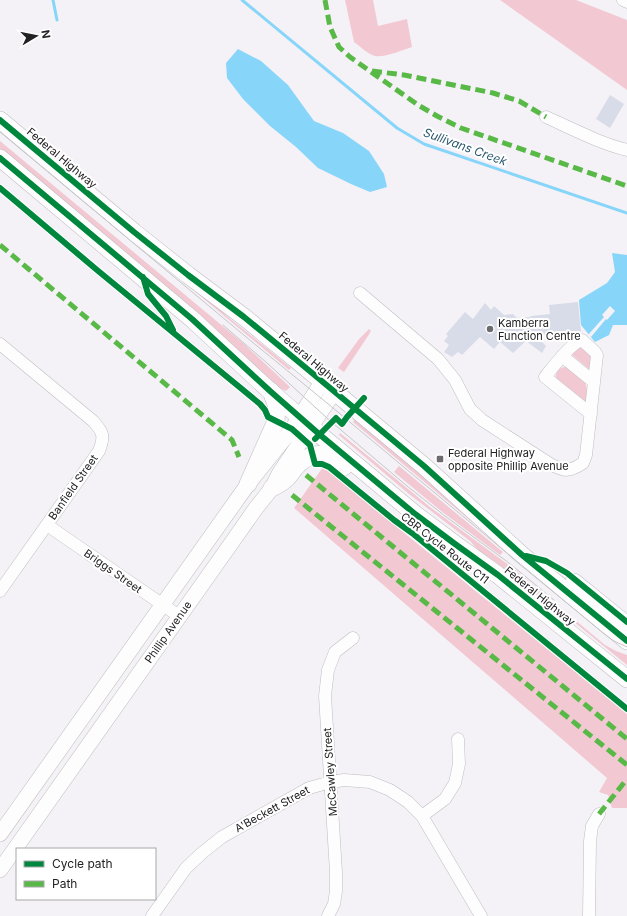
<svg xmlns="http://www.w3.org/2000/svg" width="627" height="916" font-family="Inter,sans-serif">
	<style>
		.green { fill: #f2c9d3 }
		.water { fill: #88d5fa }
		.pier { fill: #f4f2f7 }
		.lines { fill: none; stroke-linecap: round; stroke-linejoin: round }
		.stream { stroke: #88d5fa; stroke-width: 3 }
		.building { fill: #d8dce8 }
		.minor-casing { stroke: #bebdc1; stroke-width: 13 }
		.major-casing { stroke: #bebdc1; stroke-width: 16 }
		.highway-casing { stroke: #bebdc1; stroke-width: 18 }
		.minor { stroke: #fdfdfe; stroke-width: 12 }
		.major { stroke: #fdfdfe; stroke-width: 15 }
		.highway { stroke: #fdfdfe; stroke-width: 17 }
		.tram { stroke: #c6c6c7; stroke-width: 1 }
		.quiet { stroke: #58b947; stroke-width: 5; stroke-dasharray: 10 5; stroke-linecap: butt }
		.cycleway-casing { stroke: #fff; stroke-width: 8 }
		.cycleway { stroke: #00873e; stroke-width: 6 }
		.poi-dot { fill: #6c6b6e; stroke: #fff; stroke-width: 1.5 }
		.labels { text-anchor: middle; stroke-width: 4; stroke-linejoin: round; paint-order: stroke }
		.street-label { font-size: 11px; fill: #222224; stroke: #fff }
		.poi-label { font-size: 11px; fill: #222224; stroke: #fff; text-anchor: start }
		.water-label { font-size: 12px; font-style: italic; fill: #2b596f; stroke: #fff }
	</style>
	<rect width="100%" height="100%" fill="#f4f2f7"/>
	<path class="green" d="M 345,0 L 373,0 L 378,26 L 407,19 L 412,47 C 403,50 384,58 375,56 C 367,54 360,46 354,42 Z
		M 500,0 L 576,0 L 627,20 L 627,90 Z
		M 0,141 L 243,343 L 290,387 L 286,391 L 277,387 L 195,311 L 0,149 Z
		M 149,253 L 200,290 L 228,317 L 268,349 L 291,368 L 289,370 Z
		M 369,329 L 371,331 L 368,336 L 344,372 L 338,368 L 359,339 Z
		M 582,347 L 591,353 L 592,372 L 572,355 L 572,354 L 576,348 Z
		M 564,367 L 567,367 C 586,381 589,381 586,406 L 556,378 C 555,373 558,368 564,367 Z
		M 355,419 L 361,421 L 503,548 L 353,422 Z
		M 340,433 L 430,507 L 514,569 L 605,645 L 616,651 L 627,655 L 627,665 L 563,613 L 483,556 L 470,541 L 409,494 L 339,435 Z
		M 399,466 L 503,552 L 500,555 L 441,511 L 394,472 Z
		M 323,467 L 627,714 L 627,808 L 612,808 L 608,795 L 599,792 L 607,778 L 294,508 Z"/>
	<path class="water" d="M 238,49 L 261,61 L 288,85 L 314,121 L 343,133 L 369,151 L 384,174 L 387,187 L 370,192 L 351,184 L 318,168 L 296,147 L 270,126 L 243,99 L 227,78 L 226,63 Z
		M 612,253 L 627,255 L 627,325 L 613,325 L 609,335 L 595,342 L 581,325 L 579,300 L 607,283 L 615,272 Z"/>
	<path class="pier" d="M 610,306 L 615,311 L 607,320 L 606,319 L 591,337 L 588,335 L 604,317 L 602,315 Z"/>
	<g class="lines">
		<path class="stream" d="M 53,0 L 57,20
			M 242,0 L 397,128 L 424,144 L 627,213"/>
	</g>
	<path class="building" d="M 610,95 L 624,104 L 610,128 L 596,119 Z
		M 578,302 L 581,332 L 536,336 L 546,346 L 542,353 L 526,341 L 513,353 L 500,342 L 494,349 L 480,337 L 462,355 L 458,352 L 452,357 L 444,352 L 449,345 L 444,341 L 448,336 L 446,334 L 465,312 L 473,319 L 485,303 L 491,310 L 494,306 L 504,315 L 513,314 L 517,318 L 530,317 L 531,316 L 550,314 L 549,305 Z"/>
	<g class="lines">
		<g class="minor-casing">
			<path id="minor" d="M 623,0 L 627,2
				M 546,117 C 573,129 599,143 627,150
				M 360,293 L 438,359 L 455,380 L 470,409 L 482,420 L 550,464 C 565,472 569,472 583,463 L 586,455 L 597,355 L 595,352 L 582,340 C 572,342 552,368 545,377 L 591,414
				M 0,344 L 93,421 C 103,432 105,436 99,451 L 0,591
				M 562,356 L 594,382
				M 47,525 L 179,616
				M 422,816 L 445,799 L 455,783 L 459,764 L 458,739
				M 152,916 L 186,868 L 202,853 L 222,837 L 309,788 L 331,782 L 344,780 L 370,782 L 390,790 L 408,802 L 422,816 L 481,916
				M 328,916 L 334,904 L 336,891 L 336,872 L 325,696 L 328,670 L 335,652 L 353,638
				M 589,916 L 590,841 L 592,826 L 599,814"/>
		</g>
		<g class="major-casing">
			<path id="major" d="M 0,834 L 248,484 L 292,429 L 322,382
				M 0,870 L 235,538 L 256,508 L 272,488 L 279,474 L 334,392"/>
		</g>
		<g class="highway-casing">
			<path id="highway" d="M 0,120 L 134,232 L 188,275 L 244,317 L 294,358 L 424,466 L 522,555 L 627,641
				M 0,158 L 192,319 L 270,391 L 319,434 L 415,514 L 455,544 L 498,575 L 627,679
				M 248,484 L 276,421 L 277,407 L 271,391
				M 272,488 C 276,486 282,483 285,480 C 289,477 292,472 295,468 C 304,458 316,451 329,456 C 335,458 340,463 344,467
				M 574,582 L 627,625"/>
		</g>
		<use href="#minor" class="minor"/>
		<use href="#major" class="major"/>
		<use href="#highway" class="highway"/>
		<path class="tram" d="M 0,132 L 251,341 L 327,403 L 603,633 L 614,641 L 627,647
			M 223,325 L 267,363 L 328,419 L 407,486 L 445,516 L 509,563 L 554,600"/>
		<path class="quiet" d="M 325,0 L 330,27 L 339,47 L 350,57 L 418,105 L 437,116 L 461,128 L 627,186
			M 372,71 L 404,75 L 493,93 L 519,101 L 546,117
			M 0,245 L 232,440 L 239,457
			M 306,475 L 627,739
			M 292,495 L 627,765
			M 599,814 L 627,779"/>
		<g class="cycleway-casing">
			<path id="cycleway" d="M 0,120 L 134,232 L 188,275 L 244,317 L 294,358 L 424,466 L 522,555 L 627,641
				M 0,158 L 192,319 L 270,391 L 319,434 L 415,514 L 455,544 L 498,575 L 627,679
				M 0,188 L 97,270 L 260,404 L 265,410 L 268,417 L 292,429 L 310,445 L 315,464 L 322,464 L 329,467 L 394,520 L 412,533 L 627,709
				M 143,277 L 148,294 L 166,316 L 173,330
				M 315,439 L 336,418 L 342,424 L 347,417 L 364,398
				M 526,556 L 546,561 L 567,573 L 627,622"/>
		</g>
		<use href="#cycleway" class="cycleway"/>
	</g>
	<g class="poi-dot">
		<circle cx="490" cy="329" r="4"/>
		<rect x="436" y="455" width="8" height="8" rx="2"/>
	</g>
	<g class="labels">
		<g class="street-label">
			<text transform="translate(62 158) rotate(40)" y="4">Federal Highway</text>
			<text transform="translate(314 362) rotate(40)" y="4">Federal Highway</text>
			<text transform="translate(73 487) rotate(-55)" y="4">Banfield Street</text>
			<text transform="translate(445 548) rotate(38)" y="4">CBR Cycle Route C11</text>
			<text transform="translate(113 571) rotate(35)" y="4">Briggs Street</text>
			<text transform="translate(540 596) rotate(39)" y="4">Federal Highway</text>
			<text transform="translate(168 632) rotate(-55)" y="4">Phillip Avenue</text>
			<text transform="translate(330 772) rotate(-94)" y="4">McCawley Street</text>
			<text transform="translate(272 809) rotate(-29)" y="4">A'Beckett Street</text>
		</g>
		<g class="poi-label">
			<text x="498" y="327">Kamberra<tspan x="498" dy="13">Function Centre</tspan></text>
			<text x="448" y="457">Federal Highway<tspan x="448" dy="13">opposite Phillip Avenue</tspan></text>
		</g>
		<g class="water-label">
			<text transform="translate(465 147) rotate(20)" y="4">Sullivans Creek</text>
		</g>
	</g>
	<rect x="16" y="848" width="140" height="52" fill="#ffffff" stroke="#a7a7a7"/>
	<rect x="24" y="861" width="20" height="6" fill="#00873e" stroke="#a7a7a7"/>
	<text x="52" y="868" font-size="12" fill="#222224">Cycle path</text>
	<rect x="24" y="881" width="20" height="6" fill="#58b947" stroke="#a7a7a7"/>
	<text x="52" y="888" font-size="12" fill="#222224">Path</text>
	<g transform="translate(36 36) rotate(80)" stroke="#ffffff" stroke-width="3" paint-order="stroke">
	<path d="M0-3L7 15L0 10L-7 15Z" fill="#222224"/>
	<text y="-6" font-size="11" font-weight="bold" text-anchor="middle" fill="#222224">N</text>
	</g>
</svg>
